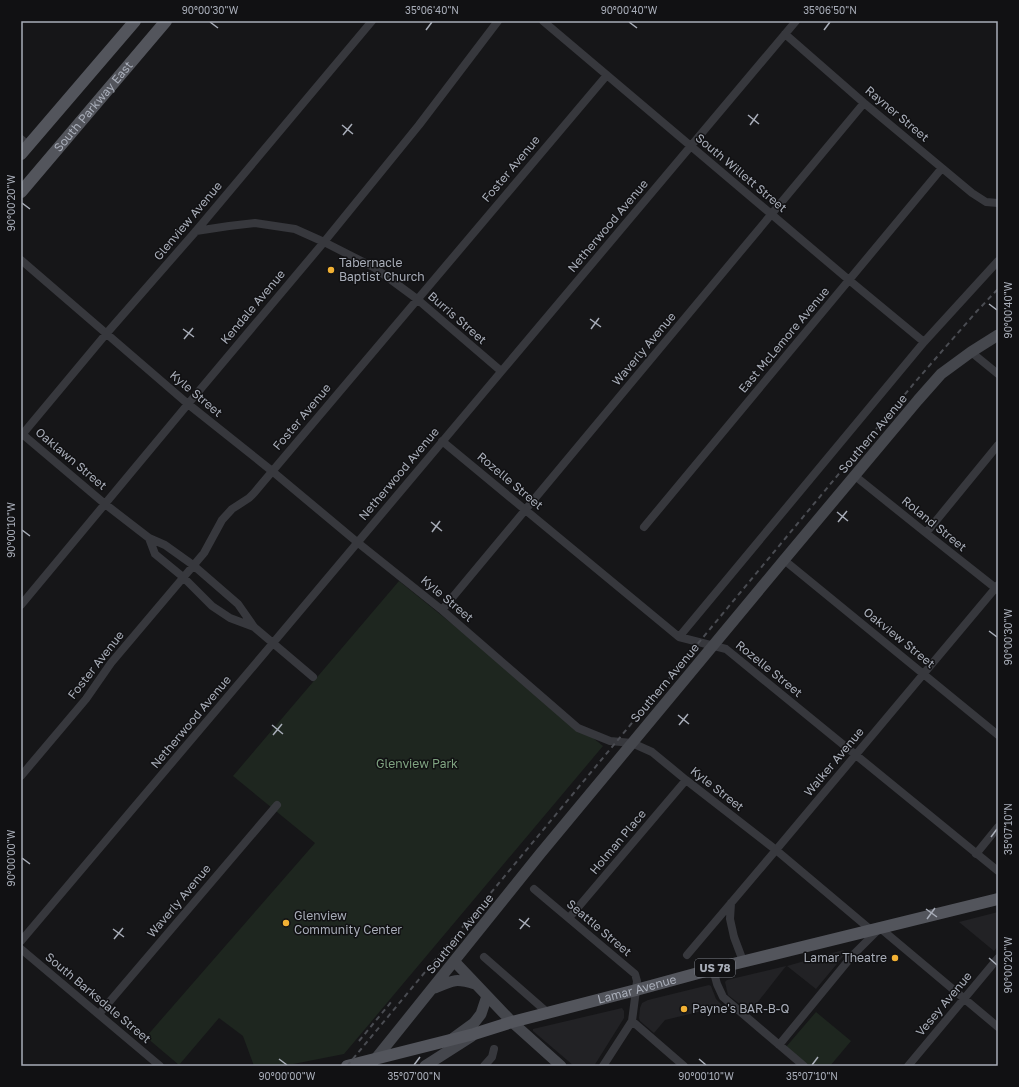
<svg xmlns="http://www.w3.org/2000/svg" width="1019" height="1087" font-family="'Golos Text',sans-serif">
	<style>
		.built { fill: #222225 }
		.green { fill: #1e261f }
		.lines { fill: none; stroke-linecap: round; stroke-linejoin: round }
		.street { stroke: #37383d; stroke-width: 8 }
		.secondary { stroke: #45474d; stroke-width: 11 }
		.primary { stroke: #53555c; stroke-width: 12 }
		.rail { stroke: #4a4c52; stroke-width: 2; stroke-dasharray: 5 4; stroke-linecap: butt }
		.ticks { fill: none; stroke: #a8adb8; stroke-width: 1.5 }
		.poi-dot { fill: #f2b134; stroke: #111113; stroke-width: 1.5 }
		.labels { text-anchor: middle; stroke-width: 3; stroke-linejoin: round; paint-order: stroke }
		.shield { fill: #111113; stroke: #7b7e86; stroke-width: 1 }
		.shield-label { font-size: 11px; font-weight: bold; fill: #a8adb8 }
		.street-label { font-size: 12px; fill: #a8adb8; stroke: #111113 }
		.poi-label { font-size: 12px; fill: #a8adb8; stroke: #111113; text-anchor: start }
		.park-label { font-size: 12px; fill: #7fa381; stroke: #111113 }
		.neatline { fill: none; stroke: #a8adb8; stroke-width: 1.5 }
		.ticks-label { font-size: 10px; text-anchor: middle; fill: #a8adb8 }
	</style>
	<rect width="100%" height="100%" fill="#161618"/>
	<path class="built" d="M 998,912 L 998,946 L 994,951 L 959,922 Z
		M 843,950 L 846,953 L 816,989 L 787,966 Z
		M 786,966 L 750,1012 L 728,995 L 725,982 L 727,980 Z
		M 709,985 L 711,986 L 716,999 L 723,1006 L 665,1020 L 654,1033 L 640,1021 L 639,1018 L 640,1008 L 642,1003 L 648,1000 Z
		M 622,1008 L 624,1011 L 624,1018 L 594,1066 L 574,1066 L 533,1031 L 533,1029 Z"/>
	<path class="green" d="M 399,581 L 603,746 L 344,1054 L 283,1066 L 254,1066 L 243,1036 L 219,1018 L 179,1065 L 146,1037 L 315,843 L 233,776 Z
		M 816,1012 L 851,1041 L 830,1066 L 809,1066 L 786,1047 Z"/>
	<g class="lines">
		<path class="street" d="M 543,21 L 849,280 L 924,342
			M 785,34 L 864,103 L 972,193 L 986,202 L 998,203
			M 21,139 L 29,146
			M 196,231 L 229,226 L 255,223 L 295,229 L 324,242 L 375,268 L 417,299 L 501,371
			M 21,260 L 188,404 L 272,471 L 357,542 L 442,610 L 578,728 L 610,741 L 632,743 L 652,752 L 686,780 L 776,850 L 871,930
			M 971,352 L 998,374
			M 21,433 L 105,504 L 149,538 L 165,545 L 193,565 L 238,604 L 254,627 L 313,677
			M 21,436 L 106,334 L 196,231 L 372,21
			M 442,441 L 679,637 L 726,649 L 998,871
			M 855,476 L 926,533 L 998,590
			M 644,527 L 942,168
			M 926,533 L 998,445
			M 149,538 L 155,554 L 183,577 L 212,606 L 230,618 L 254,627
			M 784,560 L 998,735
			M 21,605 L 188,404 L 324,242 L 419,125 L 498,21
			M 442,610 L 864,103
			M 679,637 L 924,342 L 998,261
			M 21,776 L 86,699 L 111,663 L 204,553 L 222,520 L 232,509 L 249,498 L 254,493 L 607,75
			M 976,854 L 998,827
			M 534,889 L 635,974 L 637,981 L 636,990 L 632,1021 L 603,1066
			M 731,903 L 730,919 L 734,937 L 743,961
			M 569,918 L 686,780
			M 21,941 L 273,643 L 796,21
			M 21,949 L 160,1066
			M 687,955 L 776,850 L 998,585
			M 484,957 L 548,1013
			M 713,969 L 717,984 L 723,997 L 804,1066
			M 99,1014 L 277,805
			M 632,1021 L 684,1066
			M 779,1045 L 852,956 L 880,928 L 998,1027
			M 484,1066 L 492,1057 L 494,1049
			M 908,1066 L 998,958"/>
		<path class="secondary" d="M 454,961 L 512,1022 L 561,1066
			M 435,988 C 453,980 456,978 475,984
			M 452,1039 L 474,1023 L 481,1014 L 487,996
			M 373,1062 L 540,854 L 784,560 L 918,400 L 941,374 L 971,352 L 998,335
			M 425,1066 L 472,1036"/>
		<g class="primary">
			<path d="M 21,154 L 135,21"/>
			<path id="s1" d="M 21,192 L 166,21"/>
			<path id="s2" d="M 347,1066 L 474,1034 L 512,1022 L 636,990 L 713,969 L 998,899"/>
		</g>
		<path class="rail" d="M 359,1041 L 392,1001
			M 347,1066 L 916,381 L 977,311 L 998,289"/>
	</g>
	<path class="ticks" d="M 210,22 L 218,28M 629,22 L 637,28M 426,30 L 432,22M 824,30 L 830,22M 748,115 L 759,124M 342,125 L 353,134M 750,125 L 758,114M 343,135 L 352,124M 22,203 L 30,209M 989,304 L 997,310M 590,319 L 601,327M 183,329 L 194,337M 591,329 L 599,318M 184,339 L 193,328M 837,512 L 848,521M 431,522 L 442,531M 838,522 L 847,511M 22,530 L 30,536M 432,532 L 440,521M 989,631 L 997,637M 678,715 L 689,724M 272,725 L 283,734M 679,725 L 688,714M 273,735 L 282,724M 991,837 L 997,829M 22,858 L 30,864M 926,909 L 937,917M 519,919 L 530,927M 927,919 L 935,908M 113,929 L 124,937M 520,929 L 529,918M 114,939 L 123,928M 989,958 L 997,965M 279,1059 L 287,1065M 699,1059 L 706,1065M 414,1065 L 420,1057M 812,1065 L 818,1057"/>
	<g class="poi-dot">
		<circle cx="331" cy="270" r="4"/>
		<circle cx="286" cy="923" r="4"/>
		<circle cx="895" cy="958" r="4"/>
		<circle cx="684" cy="1009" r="4"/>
	</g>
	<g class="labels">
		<rect class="shield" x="695" y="959" width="40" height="18" rx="3"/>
		<g class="shield-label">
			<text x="715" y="972">US 78</text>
		</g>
		<g class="street-label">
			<text dy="4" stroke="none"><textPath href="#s1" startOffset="112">South Parkway East</textPath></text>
			<text transform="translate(897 114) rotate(40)" y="4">Rayner Street</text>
			<text transform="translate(511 169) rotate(-50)" y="4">Foster Avenue</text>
			<text transform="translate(741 173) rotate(40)" y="4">South Willett Street</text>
			<text transform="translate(188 221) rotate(-50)" y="4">Glenview Avenue</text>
			<text transform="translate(608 226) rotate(-50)" y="4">Netherwood Avenue</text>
			<text transform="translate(253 307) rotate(-50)" y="4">Kendale Avenue</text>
			<text transform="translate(457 318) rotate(41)" y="4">Burris Street</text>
			<text transform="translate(784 340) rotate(-50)" y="4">East McLemore Avenue</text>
			<text transform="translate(644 349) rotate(-50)" y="4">Waverly Avenue</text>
			<text transform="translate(196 394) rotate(40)" y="4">Kyle Street</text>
			<text transform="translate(302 417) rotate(-50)" y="4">Foster Avenue</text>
			<text transform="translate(873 434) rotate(-50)" y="4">Southern Avenue</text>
			<text transform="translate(71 459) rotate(40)" y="4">Oaklawn Street</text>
			<text transform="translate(399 474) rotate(-50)" y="4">Netherwood Avenue</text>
			<text transform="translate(510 481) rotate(40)" y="4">Rozelle Street</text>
			<text transform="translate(934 524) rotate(39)" y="4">Roland Street</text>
			<text transform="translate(447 599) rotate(40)" y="4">Kyle Street</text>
			<text transform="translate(899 638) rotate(39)" y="4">Oakview Street</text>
			<text transform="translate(96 665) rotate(-52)" y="4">Foster Avenue</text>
			<text transform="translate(769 669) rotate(39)" y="4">Rozelle Street</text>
			<text transform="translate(665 683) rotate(-50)" y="4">Southern Avenue</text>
			<text transform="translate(191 722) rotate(-50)" y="4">Netherwood Avenue</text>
			<text transform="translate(834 762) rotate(-50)" y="4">Walker Avenue</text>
			<text transform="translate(717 789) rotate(38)" y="4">Kyle Street</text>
			<text transform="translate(618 842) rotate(-50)" y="4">Holman Place</text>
			<text transform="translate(179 901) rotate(-50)" y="4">Waverly Avenue</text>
			<text transform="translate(599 928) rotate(40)" y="4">Seattle Street</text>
			<text transform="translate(460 934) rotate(-51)" y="4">Southern Avenue</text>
			<text dy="4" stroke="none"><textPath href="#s2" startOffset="300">Lamar Avenue</textPath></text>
			<text transform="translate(98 998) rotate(40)" y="4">South Barksdale Street</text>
			<text transform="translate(944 1004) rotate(-50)" y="4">Vesey Avenue</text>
		</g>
		<g class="poi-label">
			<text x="339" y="267">Tabernacle<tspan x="339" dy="14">Baptist Church</tspan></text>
			<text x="294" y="920">Glenview<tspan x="294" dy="14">Community Center</tspan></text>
			<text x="887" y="962" text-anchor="end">Lamar Theatre</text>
			<text x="692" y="1013">Payne's BAR-B-Q</text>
		</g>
		<g class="park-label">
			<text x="417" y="768">Glenview Park</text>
		</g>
	</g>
	<rect width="1019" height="1087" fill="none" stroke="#111113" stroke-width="44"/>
	<rect x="22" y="22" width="975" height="1043" class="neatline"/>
	<g class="ticks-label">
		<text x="210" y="14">90°00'30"W</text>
		<text x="432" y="14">35°06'40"N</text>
		<text x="629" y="14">90°00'40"W</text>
		<text x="830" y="14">35°06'50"N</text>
		<text transform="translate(11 203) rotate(-90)" y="4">90°00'20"W</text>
		<text transform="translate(1008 310) rotate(-90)" y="4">90°00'40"W</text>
		<text transform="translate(11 530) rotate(-90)" y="4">90°00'10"W</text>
		<text transform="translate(1008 637) rotate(-90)" y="4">90°00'30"W</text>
		<text transform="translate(1008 829) rotate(-90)" y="4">35°07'10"N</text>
		<text transform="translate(11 858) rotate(-90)" y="4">90°00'00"W</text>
		<text transform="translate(1008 965) rotate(-90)" y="4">90°00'20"W</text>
		<text x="287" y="1080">90°00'00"W</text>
		<text x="414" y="1080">35°07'00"N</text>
		<text x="706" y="1080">90°00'10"W</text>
		<text x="812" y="1080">35°07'10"N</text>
	</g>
</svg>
